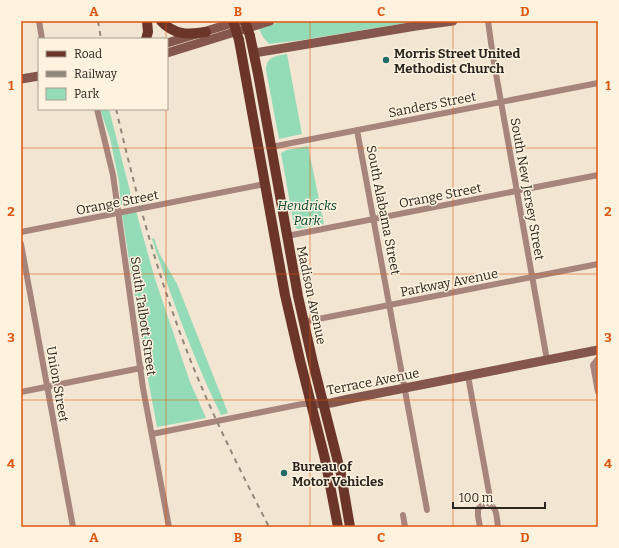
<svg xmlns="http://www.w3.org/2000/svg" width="619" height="548" font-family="Bitter,serif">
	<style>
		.green { fill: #94dbb8 }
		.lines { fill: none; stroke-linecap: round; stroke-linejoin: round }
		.street { stroke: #a7857d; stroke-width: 6 }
		.secondary { stroke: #85574c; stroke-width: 9 }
		.primary { stroke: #6c3529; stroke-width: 10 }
		.rail { stroke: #91877a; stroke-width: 2; stroke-dasharray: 5 5; stroke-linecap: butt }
		.primary-bridge { stroke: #6c3529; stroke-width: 10 }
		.grid { fill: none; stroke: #de560d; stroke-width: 1; stroke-opacity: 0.55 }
		.poi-dot { fill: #216c6b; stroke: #fff2df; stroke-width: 1.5 }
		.labels { text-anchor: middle; stroke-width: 3; stroke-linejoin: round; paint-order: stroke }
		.poi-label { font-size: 13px; font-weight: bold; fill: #2a251e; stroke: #fff2df; text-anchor: start }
		.street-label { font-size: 13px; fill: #2a251e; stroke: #fff2df }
		.park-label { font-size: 13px; font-style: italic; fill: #00452d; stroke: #fff2df }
		.neatline { fill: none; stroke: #de560d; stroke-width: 1.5 }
		.grid-label { font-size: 13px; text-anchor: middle; font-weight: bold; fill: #de560d }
	</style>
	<rect width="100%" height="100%" fill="#f2e5d2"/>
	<path class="green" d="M 282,21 L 418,21 L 302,40 L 269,44 L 263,37 L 259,29 Z
		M 287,54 L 302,134 L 279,139 L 266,70 C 266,57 275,56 287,54 Z
		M 100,109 L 109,109 L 133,203 L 121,205 L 119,182 L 110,138 Z
		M 308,146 L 324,224 L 298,229 L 296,228 L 294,225 L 281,153 L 287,150 Z
		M 136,211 L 155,279 L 190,382 L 206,418 L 157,427 L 145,363 L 122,214 Z
		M 154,238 L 159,253 L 177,284 L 228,413 L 221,415 C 193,358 172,299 152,239 Z"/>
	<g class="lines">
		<path class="street" d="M 39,21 L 42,39
			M 488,21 L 493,57 L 547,360
			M 97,109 L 113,175 L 143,388 L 169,527
			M 357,130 L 427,510
			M 271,147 L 598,83
			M 21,232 L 265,184
			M 287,236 L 598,175
			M 21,244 L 73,527
			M 303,322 L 598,264
			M 598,359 L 593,365 L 598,392
			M 468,376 L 490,498 L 478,509 L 478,516 L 480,527
			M 21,392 L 141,368
			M 152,434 L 302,404 L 311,404
			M 485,502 C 498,507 496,514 498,527
			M 403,515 L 405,527"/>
		<path class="secondary" d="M 167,43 L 239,21
			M 167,53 L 270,21
			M 254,53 L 416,26 L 453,21
			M 21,79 L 39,76
			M 311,404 L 331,403 L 349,399 L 598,350"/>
		<path class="primary" d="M 161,21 C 174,35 188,35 206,32
			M 250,36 L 258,74 L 298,296 L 313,363 L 341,474 L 350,527
			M 146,39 L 148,32 L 147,21
			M 239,40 L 285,295 L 300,360 L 325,459 L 338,527"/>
		<path class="rail" d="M 98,21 L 101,39
			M 116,109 C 136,194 158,278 190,359 C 213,417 241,472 269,527"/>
		<path class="primary-bridge" d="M 233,21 L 239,40
			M 245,21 L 250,36"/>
	</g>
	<path class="grid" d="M 166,21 L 166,39M 310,21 L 310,527M 453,21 L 453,527M 166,109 L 166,527M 21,148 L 598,148M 21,274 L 598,274M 21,400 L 598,400"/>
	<g class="poi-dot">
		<circle cx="386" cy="60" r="4"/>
		<circle cx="284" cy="473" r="4"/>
	</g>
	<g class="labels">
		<g class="poi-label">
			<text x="394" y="58">Morris Street United<tspan x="394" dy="15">Methodist Church</tspan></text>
			<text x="292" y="471">Bureau of<tspan x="292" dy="15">Motor Vehicles</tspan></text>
		</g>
		<g class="street-label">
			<text transform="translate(432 104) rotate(-11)" y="5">Sanders Street</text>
			<text transform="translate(528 189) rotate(80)" y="5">South New Jersey Street</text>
			<text transform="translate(440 195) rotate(-11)" y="5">Orange Street</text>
			<text transform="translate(117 202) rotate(-11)" y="5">Orange Street</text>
			<text transform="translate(384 210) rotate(79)" y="5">South Alabama Street</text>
			<text transform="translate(449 282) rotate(-11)" y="5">Parkway Avenue</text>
			<text transform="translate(312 295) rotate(78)" y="5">Madison Avenue</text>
			<text transform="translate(144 316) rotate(82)" y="5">South Talbott Street</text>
			<text transform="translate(373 381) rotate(-11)" y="5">Terrace Avenue</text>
			<text transform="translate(58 384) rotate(80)" y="5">Union Street</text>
		</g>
		<g class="park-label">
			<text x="307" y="210">Hendricks<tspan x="307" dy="15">Park</tspan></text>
		</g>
	</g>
	<rect width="619" height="548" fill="none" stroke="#fff2df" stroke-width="44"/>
	<rect x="38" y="38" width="130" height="72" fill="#fff2df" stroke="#aaa092"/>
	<rect x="46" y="51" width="20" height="6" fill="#6c3529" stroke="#aaa092"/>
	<text x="74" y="58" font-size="12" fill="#2a251e">Road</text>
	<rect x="46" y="71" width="20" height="6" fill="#91877a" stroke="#aaa092"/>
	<text x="74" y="78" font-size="12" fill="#2a251e">Railway</text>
	<rect x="46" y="88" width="20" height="12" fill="#94dbb8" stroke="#aaa092"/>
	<text x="74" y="98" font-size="12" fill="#2a251e">Park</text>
	<path d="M453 502v6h92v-6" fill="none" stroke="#2a251e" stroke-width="2"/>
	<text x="459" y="502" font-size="12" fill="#2a251e" stroke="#fff2df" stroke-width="3" paint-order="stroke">100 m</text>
	<rect x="22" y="22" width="575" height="504" class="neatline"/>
	<g class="grid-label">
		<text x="94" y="16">A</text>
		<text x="238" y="16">B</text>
		<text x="381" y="16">C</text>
		<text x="525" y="16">D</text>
		<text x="11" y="90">1</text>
		<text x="608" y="90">1</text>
		<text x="11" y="216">2</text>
		<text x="608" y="216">2</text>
		<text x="11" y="342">3</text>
		<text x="608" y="342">3</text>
		<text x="11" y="468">4</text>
		<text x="608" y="468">4</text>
		<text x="94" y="542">A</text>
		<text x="238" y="542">B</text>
		<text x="381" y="542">C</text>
		<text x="525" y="542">D</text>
	</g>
</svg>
